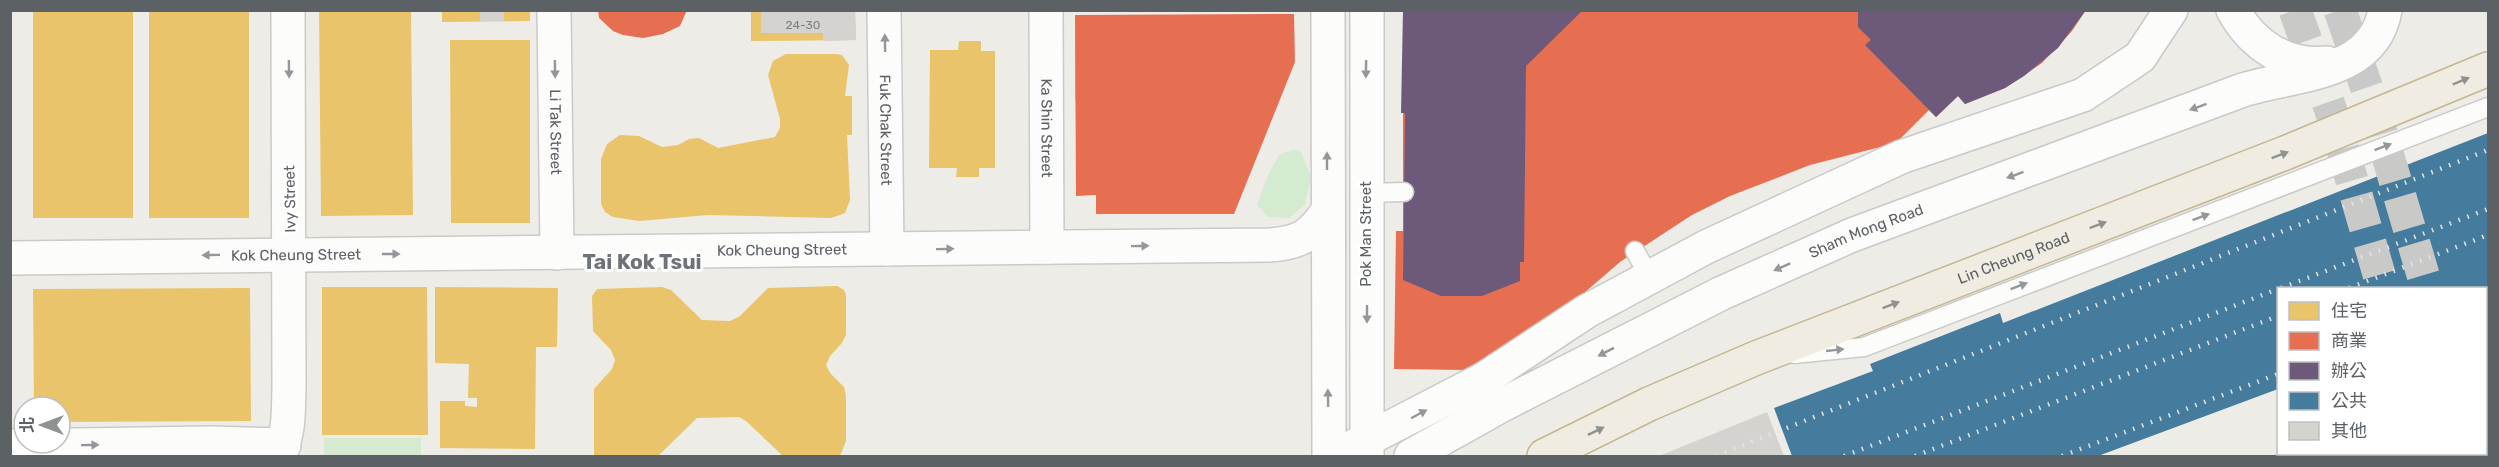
<svg xmlns="http://www.w3.org/2000/svg" width="2499" height="467" font-family="Rubik,'Noto Sans TC',sans-serif">
	<style>
		.green { fill: #d4ead1 }
		.homes { fill: #e9c46a }
		.shops { fill: #e76f51 }
		.offices { fill: #6d597a }
		.public { fill: #457b9d }
		.building { fill: #d4d3d0 }
		.lines { fill: none; stroke-linecap: round; stroke-linejoin: round }
		.secondary-tunnel { stroke: #c9c9c7; stroke-width: 33; stroke-dasharray: 33 16; stroke-linecap: butt }
		.lane-casing { stroke: #cacac9; stroke-width: 21 }
		.street-casing { stroke: #cacac9; stroke-width: 36 }
		.secondary-casing { stroke: #c9c9c8; stroke-width: 36 }
		.highway-casing { stroke: #c5b593; stroke-width: 36 }
		.lane { stroke: #fcfcfb; stroke-width: 18 }
		.street { stroke: #fcfcfb; stroke-width: 33 }
		.secondary { stroke: #fcfcfb; stroke-width: 33 }
		.highway { stroke: #f0ece1; stroke-width: 33 }
		.rail { stroke: #e4e4e3; stroke-width: 4.5; stroke-dasharray: 1.5 8; stroke-linecap: butt }
		.oneway { fill: #94979a }
		.oneway2 { fill: #909291 }
		.labels { text-anchor: middle; stroke-width: 6; stroke-linejoin: round; paint-order: stroke }
		.number-label { font-size: 12px; fill: #7b7f82 }
		.street-label { font-size: 15px; fill: #5c6166; stroke: #fff }
		.district-label { font-size: 21px; font-weight: bold; fill: #6d7378; stroke: #fff }
	</style>
	<rect width="100%" height="100%" fill="#edece7"/>
	<path class="green" d="M 1293,150 L 1301,152 L 1311,177 L 1305,205 L 1289,218 L 1268,217 L 1257,205 L 1269,173 L 1279,155 Z
		M 324,438 L 421,438 L 421,456 L 324,456 Z"/>
	<path class="homes" d="M 33,10 L 133,10 L 133,218 L 33,218 Z
		M 149,10 L 249,10 L 249,218 L 149,218 Z
		M 319,10 L 411,10 L 413,215 L 321,216 Z
		M 442,10 L 530,10 L 530,21 L 442,22 Z
		M 630,10 L 648,10 L 648,18 L 630,18 Z
		M 659,10 L 675,10 L 675,21 L 659,21 Z
		M 751,10 L 855,10 L 856,40 L 751,41 Z
		M 1103,22 L 1126,22 L 1126,34 L 1153,34 L 1154,99 L 1126,99 L 1126,113 L 1103,113 L 1103,99 L 1075,100 L 1075,34 L 1103,34 Z
		M 1227,23 L 1250,23 L 1250,35 L 1278,35 L 1278,100 L 1250,100 L 1251,114 L 1227,114 L 1227,100 L 1200,100 L 1200,35 L 1227,35 Z
		M 450,40 L 530,40 L 530,223 L 451,223 Z
		M 959,41 L 981,41 L 981,51 L 995,51 L 995,168 L 979,168 L 979,177 L 956,177 L 957,168 L 929,168 L 930,50 L 958,50 Z
		M 786,54 L 836,54 L 842,55 L 849,65 L 845,96 L 852,96 L 852,135 L 847,135 L 850,200 L 845,213 L 831,218 L 708,215 L 639,221 L 613,217 L 605,212 L 601,204 L 601,159 L 607,144 L 620,135 L 639,136 L 662,147 L 678,145 L 689,139 L 699,138 L 718,148 L 775,137 L 780,128 L 780,119 L 768,75 L 773,61 Z
		M 1146,133 L 1211,133 L 1211,160 L 1225,160 L 1225,184 L 1212,184 L 1212,211 L 1147,212 L 1147,184 L 1134,184 L 1134,161 L 1147,161 Z
		M 837,286 L 844,290 L 846,295 L 846,335 L 842,343 L 830,356 L 826,365 L 830,373 L 844,387 L 846,396 L 846,441 L 840,456 L 783,456 L 746,421 L 739,417 L 697,418 L 658,456 L 594,456 L 594,389 L 612,369 L 615,360 L 611,350 L 593,331 L 592,296 L 597,289 L 662,287 L 671,290 L 702,320 L 730,321 L 740,316 L 768,288 Z
		M 322,287 L 427,287 L 428,435 L 322,435 Z
		M 435,287 L 558,288 L 557,347 L 536,347 L 535,449 L 440,448 L 440,401 L 465,401 L 465,406 L 477,407 L 477,398 L 468,398 L 469,364 L 435,363 Z
		M 250,288 L 251,421 L 60,422 L 60,407 L 34,407 L 33,289 Z"/>
	<path class="shops" d="M 598,10 L 687,10 L 680,26 L 663,34 L 643,38 L 623,35 L 613,31 L 599,18 Z
		M 1403,10 L 2086,10 L 2072,31 L 2042,63 L 2005,88 L 1965,104 L 1958,96 L 1936,117 L 1929,110 L 1896,143 L 1810,165 L 1730,196 L 1692,215 L 1620,262 L 1555,318 L 1464,370 L 1394,369 L 1396,231 L 1403,231 Z
		M 1294,14 L 1295,62 L 1234,214 L 1096,214 L 1096,195 L 1076,196 L 1075,15 Z"/>
	<path class="offices" d="M 1403,10 L 1583,10 L 1526,66 L 1524,262 L 1520,262 L 1520,281 L 1482,296 L 1441,296 L 1403,280 L 1405,113 L 1401,113 Z
		M 1858,10 L 2086,10 L 2058,48 L 2024,76 L 2005,88 L 1965,104 L 1958,96 L 1936,117 L 1865,45 L 1871,40 L 1858,27 Z"/>
	<path class="public" d="M 2488,133 L 2488,310 L 2486,311 L 2486,288 L 2278,288 L 2278,389 L 2098,456 L 1792,456 L 1774,408 L 1873,371 L 1870,364 L 2000,313 L 2003,323 Z"/>
	<path class="building" d="M 480,10 L 504,10 L 504,21 L 480,21 Z
		M 761,10 L 855,10 L 856,40 L 823,41 L 823,33 L 761,33 Z
		M 1767,412 L 1784,456 L 1659,456 Z"/>
	<g class="lines">
		<path class="secondary-tunnel" d="M 2295,10 L 2335,122 L 2383,288
			M 2340,10 L 2374,109 L 2427,288
			M 2420,454 L 2420,456
			M 2463,454 L 2463,456"/>
		<g class="lane-casing">
			<path id="lane" d="M 1366,193 L 1404,192
				M 1635,251 L 1649,276
				M 1794,354 L 1864,347 L 2488,107"/>
		</g>
		<g class="street-casing">
			<g id="street">
				<path id="s1" d="M 554,10 L 557,253"/>
				<path id="s2" d="M 884,10 L 887,249"/>
				<path id="s3" d="M 1046,10 L 1047,247"/>
				<path d="M 1367,10 L 1367,456"/>
				<path id="s4" d="M 10,258 L 1270,245 C 1299,243 1311,236 1327,212"/>
				<path d="M 10,446 L 210,443 L 284,445"/>
				<path d="M 277,456 C 290,435 288,413 289,388 L 288,10"/>
			</g>
		</g>
		<g class="secondary-casing">
			<g id="secondary">
				<path d="M 1328,10 L 1329,456"/>
				<path d="M 2233,10 C 2253,46 2286,67 2327,63"/>
				<path d="M 1335,456 L 1484,379 L 1587,311 L 1706,247 L 1901,157 L 2083,95 L 2140,57 L 2171,10"/>
				<path id="s5" d="M 1411,456 L 1500,406 L 1722,293 L 1852,235 L 2243,90 C 2293,74 2374,76 2385,10"/>
			</g>
		</g>
		<g class="highway-casing">
			<g id="highway">
				<path d="M 2486,401 L 2488,400"/>
				<path id="s6" d="M 1544,456 L 1649,404 L 1756,358 L 2285,153 L 2488,69"/>
				<path d="M 2344,456 L 2351,454"/>
			</g>
		</g>
		<use href="#lane" class="lane"/>
		<use href="#street" class="street"/>
		<use href="#secondary" class="secondary"/>
		<use href="#highway" class="highway"/>
		<path class="rail" d="M 2281,288 L 2488,209
			M 2349,288 L 2488,235
			M 2486,295 L 2488,294
			M 1716,456 L 2488,150
			M 1844,456 L 2278,289
			M 1915,456 L 2278,316
			M 2062,456 L 2278,374"/>
	</g>
	<defs><path id="oneway-solid" d="M-6-.8H1V-3.2L6.5 0L1 3.2V.8H-6Z" transform="scale(1.5)"/></defs>
	<g class="oneway">
		<use href="#oneway-solid" transform="translate(885 43) rotate(-91)"/>
		<use href="#oneway-solid" transform="translate(289 69) rotate(89)"/>
		<use href="#oneway-solid" transform="translate(555 69) rotate(89)"/>
		<use href="#oneway-solid" transform="translate(1366 69) rotate(91)"/>
		<use href="#oneway-solid" transform="translate(2198 107) rotate(160)"/>
		<use href="#oneway-solid" transform="translate(2383 147) rotate(-21)"/>
		<use href="#oneway-solid" transform="translate(1327 161) rotate(-90)"/>
		<use href="#oneway-solid" transform="translate(2015 175) rotate(160)"/>
		<use href="#oneway-solid" transform="translate(2201 217) rotate(-21)"/>
		<use href="#oneway-solid" transform="translate(1140 246) rotate(-1)"/>
		<use href="#oneway-solid" transform="translate(945 249) rotate(-1)"/>
		<use href="#oneway-solid" transform="translate(391 254)"/>
		<use href="#oneway-solid" transform="translate(211 255) rotate(179)"/>
		<use href="#oneway-solid" transform="translate(1782 267) rotate(156)"/>
		<use href="#oneway-solid" transform="translate(2019 286) rotate(-21)"/>
		<use href="#oneway-solid" transform="translate(1367 314) rotate(90)"/>
		<use href="#oneway-solid" transform="translate(1835 350) rotate(-6)"/>
		<use href="#oneway-solid" transform="translate(1606 352) rotate(153)"/>
		<use href="#oneway-solid" transform="translate(1328 398) rotate(-91)"/>
		<use href="#oneway-solid" transform="translate(1419 414) rotate(-28)"/>
		<use href="#oneway-solid" transform="translate(90 445) rotate(-1)"/>
	</g>
	<g class="oneway2">
		<use href="#oneway-solid" transform="translate(2461 81) rotate(-23)"/>
		<use href="#oneway-solid" transform="translate(2280 155) rotate(-21)"/>
		<use href="#oneway-solid" transform="translate(2098 225) rotate(-21)"/>
		<use href="#oneway-solid" transform="translate(1891 305) rotate(-21)"/>
		<use href="#oneway-solid" transform="translate(1596 431) rotate(-26)"/>
	</g>
	<g class="labels">
		<g class="number-label">
			<text x="803" y="29">24-30</text>
		</g>
		<g class="street-label">
			<text dy="5" stroke="none"><textPath href="#s3" startOffset="118">Ka Shin Street</textPath></text>
			<text dy="5" stroke="none"><textPath href="#s2" startOffset="120">Fuk Chak Street</textPath></text>
			<text dy="5" stroke="none"><textPath href="#s1" startOffset="122">Li Tak Street</textPath></text>
			<text transform="translate(290 199) rotate(-91)" y="5">Ivy Street</text>
			<text dy="5" stroke="none"><textPath href="#s5" startOffset="508">Sham Mong Road</textPath></text>
			<text transform="translate(1366 234) rotate(-90)" y="5">Pok Man Street</text>
			<text dy="5" stroke="none"><textPath href="#s4" startOffset="772">Kok Cheung Street</textPath></text>
			<text dy="5" stroke="none"><textPath href="#s4" startOffset="286">Kok Cheung Street</textPath></text>
			<text dy="5" stroke="none"><textPath href="#s6" startOffset="510">Lin Cheung Road</textPath></text>
		</g>
		<g class="district-label">
			<text x="642" y="269">Tai Kok Tsui</text>
		</g>
	</g>
	<rect width="2499" height="467" fill="none" stroke="#5c6166" stroke-width="24"/>
	<rect x="2277" y="287" width="210" height="168" fill="#ffffff" stroke="#bec0c2" stroke-width="1.5"/>
	<rect x="2289" y="302" width="30" height="18" fill="#e9c46a" stroke="#bec0c2" stroke-width="1.5"/>
	<text x="2331" y="317" font-size="18" fill="#5c6166">住宅</text>
	<rect x="2289" y="332" width="30" height="18" fill="#e76f51" stroke="#bec0c2" stroke-width="1.5"/>
	<text x="2331" y="347" font-size="18" fill="#5c6166">商業</text>
	<rect x="2289" y="362" width="30" height="18" fill="#6d597a" stroke="#bec0c2" stroke-width="1.5"/>
	<text x="2331" y="377" font-size="18" fill="#5c6166">辦公</text>
	<rect x="2289" y="392" width="30" height="18" fill="#457b9d" stroke="#bec0c2" stroke-width="1.5"/>
	<text x="2331" y="407" font-size="18" fill="#5c6166">公共</text>
	<rect x="2289" y="422" width="30" height="18" fill="#d4d3d0" stroke="#bec0c2" stroke-width="1.5"/>
	<text x="2331" y="437" font-size="18" fill="#5c6166">其他</text>
	<g transform="translate(42 425) rotate(270)"><circle r="28" fill="#ffffff" stroke="#bec0c2" stroke-width="1.5"/>
	<path d="M0-4.5L10 22L0 15L-10 22Z" fill="#8f9293"/>
	<text y="-9" font-size="16" font-weight="bold" text-anchor="middle" fill="#5c6166">北</text>
	</g>
</svg>
